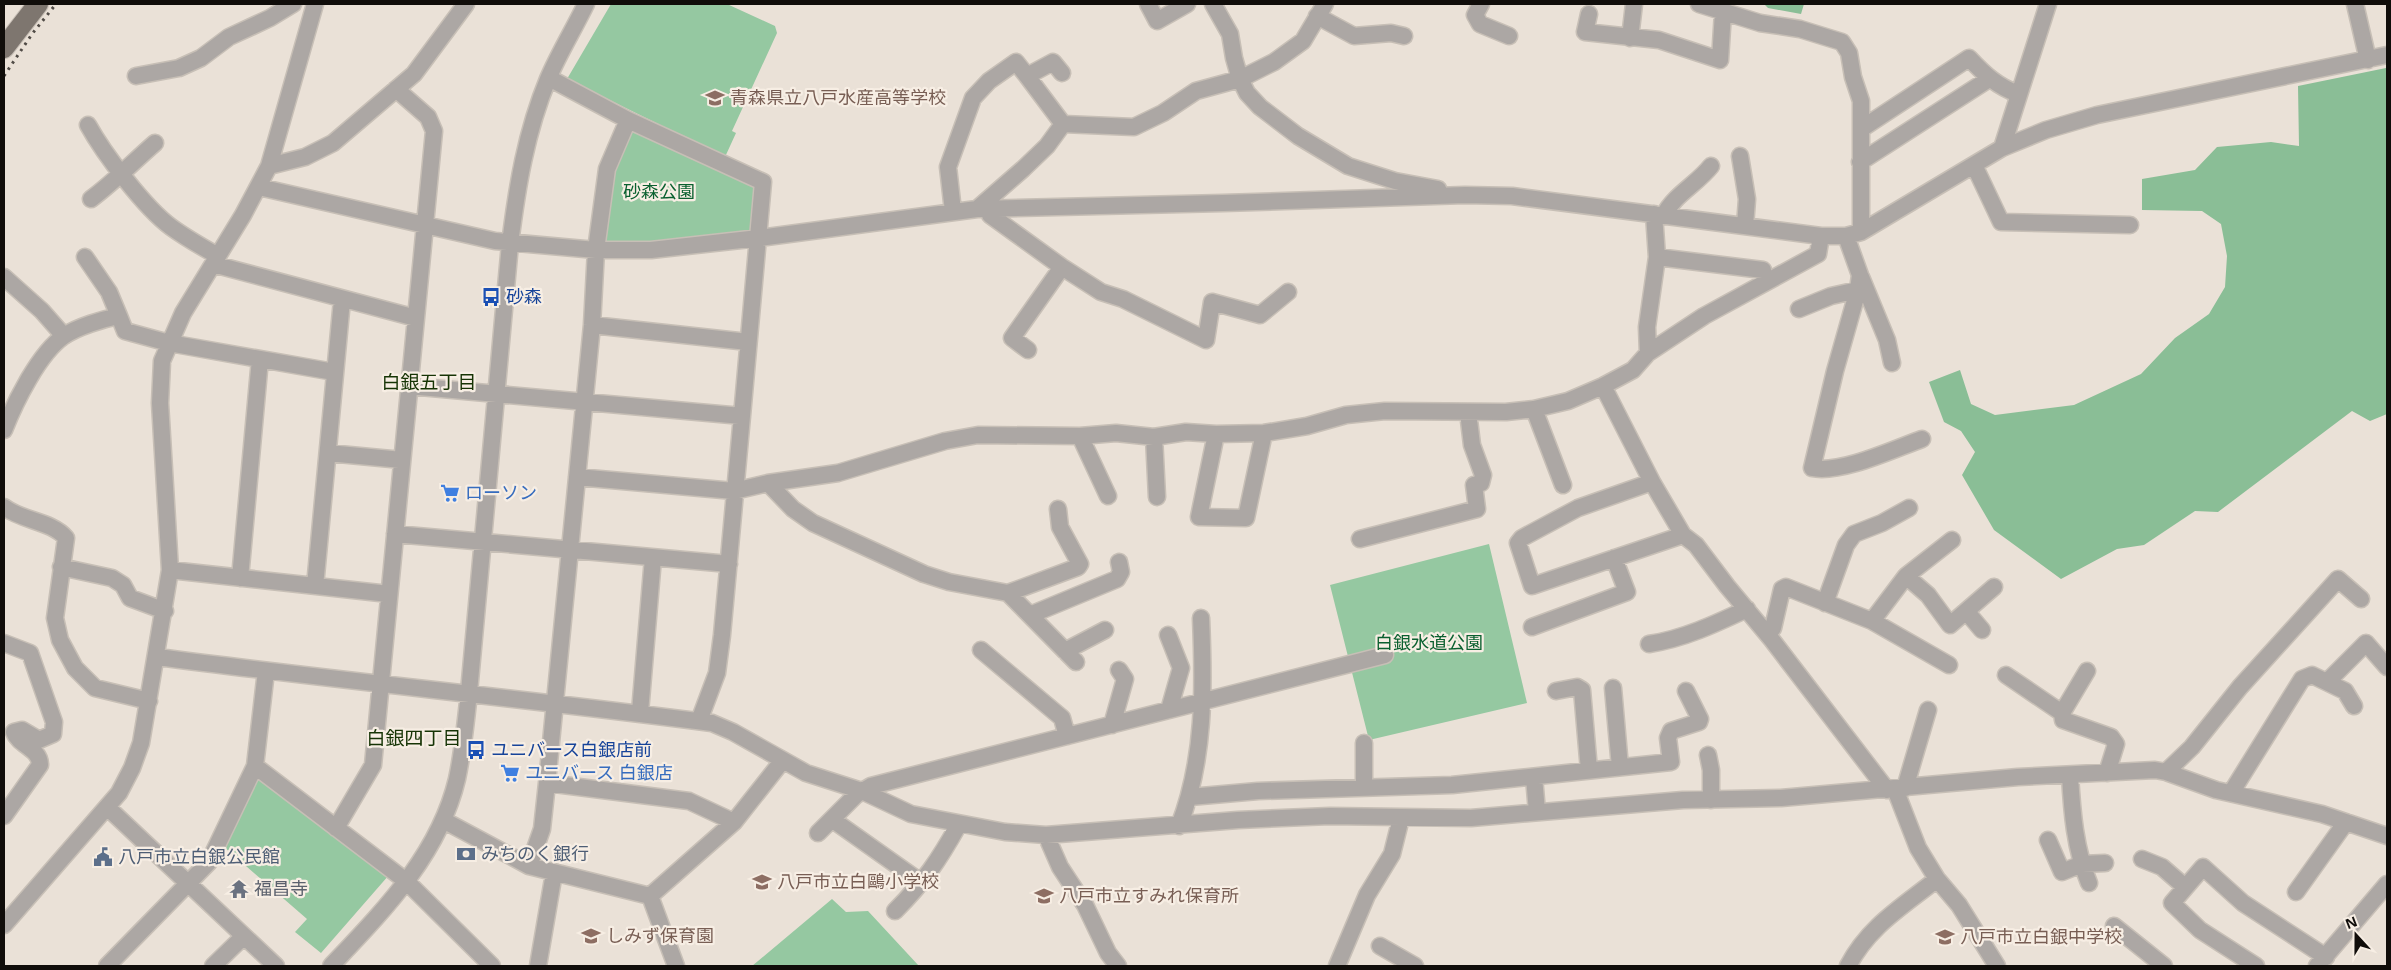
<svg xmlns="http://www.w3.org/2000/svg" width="2391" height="970" font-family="'Open Sans','Noto Sans JP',sans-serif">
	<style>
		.green { fill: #95c8a1 }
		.forest { fill: #8abe96 }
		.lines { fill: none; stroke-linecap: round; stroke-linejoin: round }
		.minor-casing { stroke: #c7bfb6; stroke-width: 19 }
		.major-casing { stroke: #c7bfb6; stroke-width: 22 }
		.minor { stroke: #aca7a4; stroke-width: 16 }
		.major { stroke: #7e766f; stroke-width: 20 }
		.rail { stroke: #504b46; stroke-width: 3; stroke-dasharray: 2.5 5; stroke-linecap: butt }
		.labels { text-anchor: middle; stroke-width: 4.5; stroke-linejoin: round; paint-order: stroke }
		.education-label { font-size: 18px; fill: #785e54; stroke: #f7eee4; text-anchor: start }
		.park-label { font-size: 18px; fill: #0a602f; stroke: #f7eee4 }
		.transit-label { font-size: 18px; fill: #164399; stroke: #f7eee4; text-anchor: start }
		.shop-label { font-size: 18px; fill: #366cbe; stroke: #f7eee4; text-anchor: start }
		.service-label { font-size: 18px; fill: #4e5e75; stroke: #f7eee4; text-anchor: start }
		.worship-label { font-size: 18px; fill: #5b616d; stroke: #f7eee4; text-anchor: start }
		.neighbourhood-label { font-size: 19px; fill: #163405; stroke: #f7eee4 }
	</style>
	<rect width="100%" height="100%" fill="#eae1d7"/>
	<path class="green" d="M 611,4 L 727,4 L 775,26 L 777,33 L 732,131 L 736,133 L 725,157 L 567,79 Z
		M 628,128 L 755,182 L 750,231 L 651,243 L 608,243 L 604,240 L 611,170 Z
		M 1489,544 L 1527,703 L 1369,740 L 1330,585 Z
		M 257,777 L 389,875 L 321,953 L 295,932 L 307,919 L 223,846 Z
		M 832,899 L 846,912 L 868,911 L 919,966 L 752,966 Z"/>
	<path class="forest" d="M 1764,4 L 1804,4 L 1801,14 L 1768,8 Z
		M 2386,68 L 2387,414 L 2370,421 L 2352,411 L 2218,512 L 2195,511 L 2144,545 L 2117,549 L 2061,579 L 1994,530 L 1962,475 L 1975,452 L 1961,431 L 1944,422 L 1929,382 L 1960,370 L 1971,404 L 1995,415 L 2074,405 L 2141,374 L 2175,338 L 2209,314 L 2225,287 L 2227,256 L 2221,224 L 2202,211 L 2142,210 L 2142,179 L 2195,170 L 2217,147 L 2271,142 L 2299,146 L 2298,86 Z"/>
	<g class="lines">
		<g class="minor-casing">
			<path id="minor" d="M 1148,4 L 1157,21 L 1187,4
				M 1213,4 L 1230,34 L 1234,58 L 1240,79 L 1247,93 L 1260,107 L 1298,136 L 1348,166 L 1395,181 L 1438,189
				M 1481,4 L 1475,15 L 1480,24 L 1509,36
				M 1699,4 L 1760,23 L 1800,29 L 1842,42 L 1849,53 L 1853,77 L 1861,101 L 1861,232
				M 2355,4 L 2368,60
				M 1589,14 L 1585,32 L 1659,40 L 1720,60 L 1723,12
				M 1317,16 L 1354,36 L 1391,33 L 1404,36
				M 1630,38 L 1634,4
				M 136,76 L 179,68 L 201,58 L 229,37 L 270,18 L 293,4
				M 1027,76 L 1063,124
				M 88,125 C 104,154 145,208 171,227 C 186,238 202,247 218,256
				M 1861,129 L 1969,58 C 1985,75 1997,86 2018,94
				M 2002,148 L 2048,4
				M 1740,156 L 1747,199 L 1745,226
				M 1860,162 L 1989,79
				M 1974,165 L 2001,222 L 2130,225
				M 269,166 L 305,157 L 333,143 L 414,74 L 466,4
				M 259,187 L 495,241 L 596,250 L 651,250 L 759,238 L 977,209 L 1223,203 L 1465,195 L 1512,196 L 1821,236 L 1846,236 L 1861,232 L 2002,148 L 2046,130 L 2097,115 L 2387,55
				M 91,199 C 114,182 133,162 155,143
				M 989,208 L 990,215 L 1062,267 L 1101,292 L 1123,299 L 1206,340 L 1212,302 L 1260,315 L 1288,292
				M 977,209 L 1023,169 L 1047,146 L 1063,124 L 1134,127 L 1163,113 L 1196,91 L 1240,79 L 1274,62 L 1303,41 L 1325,4
				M 953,211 L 948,167 L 973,98 L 989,81 L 1016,62 L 1027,76 L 1053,62 L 1062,73
				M 1664,215 C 1674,195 1697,184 1711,166
				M 1846,236 L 1860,275 L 1858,290 L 1835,371 L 1812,468 C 1841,474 1894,449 1922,439
				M 85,257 L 109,292 L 119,316
				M 1657,257 L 1763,270
				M 213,264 L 416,318
				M 4,277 L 42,311 L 64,336
				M 1861,277 L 1887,340 L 1892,363
				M 1799,309 L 1831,296 L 1858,290
				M 592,325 L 748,342
				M 1028,350 L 1012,338 L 1062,267
				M 1648,353 L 1704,316 L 1818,254 L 1821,236
				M 409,386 L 742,416 L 763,182 L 628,120 L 549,78
				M 1603,386 L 1652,482 L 1683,535 L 1696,545 L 1727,586 L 1772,640 L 1887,790
				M 1534,409 L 1563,485
				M 4,430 C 15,402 39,353 64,336 C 77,327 103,319 119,316 L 125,331 L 169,343 L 334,372
				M 1216,434 L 1199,517 L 1246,518 L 1264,433
				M 1080,436 L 1108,496
				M 1154,437 L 1157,497
				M 328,453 L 402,460
				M 577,477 L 734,491 L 768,483 L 838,473 L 945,441 L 978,435 L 1080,436 L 1116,433 L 1154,437 L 1186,432 L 1216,434 L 1264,433 L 1307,426 L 1346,415 L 1385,411 L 1506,412 L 1534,409 L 1568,401 L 1603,386 L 1633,370 L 1648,353 L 1647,327 L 1657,257 L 1654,214
				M 1652,482 L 1578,508 L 1522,538 L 1518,543 L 1532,586 L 1683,535
				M 768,483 L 793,509 L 813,523 L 924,574 L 949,582 L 1008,593 L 1076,662
				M 4,507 C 22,521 52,521 66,538 L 55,618 L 60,640 L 75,668 L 95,688 L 149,701
				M 395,534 L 729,564
				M 1360,539 L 1477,509 L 1474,485 L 1481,483 L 1483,475 L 1472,445 L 1468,412
				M 61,567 L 112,578 L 123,585 L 130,598 L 165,611
				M 170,570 L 389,594
				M 1906,576 L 1952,540
				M 240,578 L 260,359
				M 315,586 L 342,300
				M 1008,593 L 1078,567 L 1080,564 L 1060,527 L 1058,509
				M 1825,603 L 1846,545 L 1854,534 L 1882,523 L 1909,508
				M 1966,611 L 1982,630
				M 1030,615 L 1117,579 L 1121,572 L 1119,562
				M 1872,621 L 1906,576 L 1928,595 L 1950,625 L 1994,587
				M 1532,627 L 1627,592 L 1614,558
				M 1767,634 L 1773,628 L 1782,589 L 1786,587 L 1872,621 L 1949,665
				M 1168,635 L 1181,668 L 1169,710
				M 4,643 L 30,653 L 54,722 L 53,734 L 39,740 L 22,730 L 14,732 C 19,746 40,748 40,765 L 4,816
				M 1649,644 C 1683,639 1715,624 1747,609
				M 981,650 L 1062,718 L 1067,736
				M 1065,651 L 1105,630
				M 157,657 C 342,681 527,699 712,723 L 733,732 L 806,773 L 862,791 L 911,814 L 1005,832 L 1046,835 L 1238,820 L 1330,816 L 1471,818 L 1683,800 L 1781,798 L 2018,777 L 2155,770 L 2166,772 L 2216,790 L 2322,814 L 2387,836
				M 2087,671 L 2062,713 L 2063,720 L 2111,737 L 2116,744 L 2107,773
				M 2006,675 L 2062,713
				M 2327,682 L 2366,643 L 2387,667
				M 1613,688 L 1620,767
				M 1556,691 L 1577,687 L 1582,690 L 1589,770
				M 640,712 L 653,558
				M 699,721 L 717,673 L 722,635 L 742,416
				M 1112,725 L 1125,679 L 1119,670
				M 1364,743 L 1364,788
				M 1708,755 L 1711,770 L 1711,800
				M 255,766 L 406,881 L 492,966
				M 2166,772 L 2192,747 L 2240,687 L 2338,579 L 2361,599
				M 2070,775 C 2072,812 2075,849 2089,883
				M 1534,777 L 1537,812
				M 547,783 L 689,801 L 734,822
				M 1905,788 L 1928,710
				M 1895,789 L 1918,848 L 1937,879 L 1959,905 L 1997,966
				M 2231,793 L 2302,679 L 2312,675 L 2345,691 L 2354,706
				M 1190,797 L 1258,791 L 1452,785 L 1671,762 L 1668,738 L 1671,731 L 1699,722 L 1700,719 L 1686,691
				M 107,807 L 276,966
				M 443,820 L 529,866 L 650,896
				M 833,820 L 922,883
				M 1179,826 C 1205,759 1204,688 1201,618
				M 336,828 L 373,765 L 434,131 L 428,117 L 396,89
				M 818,833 L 856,795 L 871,786 L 1385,655
				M 1046,835 L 1060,867 L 1085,905 L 1108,953 L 1118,966
				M 2048,840 L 2062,872 L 2082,864 L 2105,863
				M 2142,859 L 2162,867 L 2185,887
				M 529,866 L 542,829 L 547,783 L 592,325 L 596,250 L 607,169 L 628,120
				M 2296,892 L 2346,822
				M 895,911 C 924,882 939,860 959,824
				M 4,925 L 119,793 L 132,768 L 141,743 L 170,570 L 160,403 L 162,361 L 183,313 L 243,215 L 269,166 L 315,4
				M 2114,926 L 2164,966
				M 1380,946 L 1415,966
				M 107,966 L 209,862 L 255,766 L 266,671
				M 213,966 L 244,936
				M 331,966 C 383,911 439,855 457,779 C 463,751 466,721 469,692 L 510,244 C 517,187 526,132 548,79 C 559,53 574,29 586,4
				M 538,966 L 554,873
				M 676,966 L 650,896 L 734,822 L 783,760
				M 1337,966 L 1367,895 L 1392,854 L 1401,818
				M 1848,966 C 1869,926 1902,907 1937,879
				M 2256,966 L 2200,930 L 2172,903 L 2203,867 L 2243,903 L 2326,957
				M 2317,966 L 2387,884"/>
		</g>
		<g class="major-casing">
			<path id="major" d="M 4,48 L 38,4"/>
		</g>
		<use href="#minor" class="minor"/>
		<use href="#major" class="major"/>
		<path class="rail" d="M 4,76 L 32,34 L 56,4"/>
	</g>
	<defs>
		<g id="school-bare" transform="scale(1.5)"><path d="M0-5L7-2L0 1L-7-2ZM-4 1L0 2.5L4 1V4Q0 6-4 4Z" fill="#8d6e63" stroke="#f7eee4" stroke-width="2.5" paint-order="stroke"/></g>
		<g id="bus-bare" transform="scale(1.5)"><path d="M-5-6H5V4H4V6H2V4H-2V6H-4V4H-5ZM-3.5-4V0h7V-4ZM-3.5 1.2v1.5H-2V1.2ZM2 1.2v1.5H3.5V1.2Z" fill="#1a4fb4" stroke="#f7eee4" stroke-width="2.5" paint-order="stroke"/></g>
		<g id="supermarket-bare" transform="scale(1.5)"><path d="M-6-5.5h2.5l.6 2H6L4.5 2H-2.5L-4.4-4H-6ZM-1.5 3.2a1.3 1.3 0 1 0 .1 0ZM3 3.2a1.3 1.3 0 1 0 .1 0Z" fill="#3f7fe0" stroke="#f7eee4" stroke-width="2.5" paint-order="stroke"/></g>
		<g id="bank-bare" transform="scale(1.5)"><path d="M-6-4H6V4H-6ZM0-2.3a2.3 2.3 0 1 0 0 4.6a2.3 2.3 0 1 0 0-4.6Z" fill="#5c6f8a" stroke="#f7eee4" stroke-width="2.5" paint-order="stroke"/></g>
		<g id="civic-bare" transform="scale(1.5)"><path d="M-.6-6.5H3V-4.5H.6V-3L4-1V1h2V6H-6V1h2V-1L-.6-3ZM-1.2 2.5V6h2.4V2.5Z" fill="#5c6f8a" stroke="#f7eee4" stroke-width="2.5" paint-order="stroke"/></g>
		<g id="temple-bare" transform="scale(1.5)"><path d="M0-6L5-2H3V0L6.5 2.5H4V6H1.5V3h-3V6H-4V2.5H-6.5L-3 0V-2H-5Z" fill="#6b7280" stroke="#f7eee4" stroke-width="2.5" paint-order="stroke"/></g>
	</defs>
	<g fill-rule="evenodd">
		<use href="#school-bare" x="715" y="98"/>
		<use href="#bus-bare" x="491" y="297"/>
		<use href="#supermarket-bare" x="450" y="493"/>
		<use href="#bus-bare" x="476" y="750"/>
		<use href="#supermarket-bare" x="510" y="773"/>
		<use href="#bank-bare" x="466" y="854"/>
		<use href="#civic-bare" x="103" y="857"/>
		<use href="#school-bare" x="762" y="882"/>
		<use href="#temple-bare" x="239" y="889"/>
		<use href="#school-bare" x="1044" y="896"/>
		<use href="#school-bare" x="591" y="936"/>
		<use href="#school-bare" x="1945" y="937"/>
	</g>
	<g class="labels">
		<g class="education-label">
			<text x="730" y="104">青森県立八戸水産高等学校</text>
			<text x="777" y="888">八戸市立白鷗小学校</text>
			<text x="1059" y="902">八戸市立すみれ保育所</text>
			<text x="606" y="942">しみず保育園</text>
			<text x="1960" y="943">八戸市立白銀中学校</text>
		</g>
		<g class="park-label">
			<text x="659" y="198">砂森公園</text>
			<text x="1429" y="649">白銀水道公園</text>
		</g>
		<g class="transit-label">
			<text x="506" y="303">砂森</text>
			<text x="491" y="756">ユニバース白銀店前</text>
		</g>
		<g class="shop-label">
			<text x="465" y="499">ローソン</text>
			<text x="525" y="779">ユニバース 白銀店</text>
		</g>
		<g class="service-label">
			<text x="481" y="860">みちのく銀行</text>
			<text x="118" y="863">八戸市立白銀公民館</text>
		</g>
		<g class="worship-label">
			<text x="254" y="895">福昌寺</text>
		</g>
		<g class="neighbourhood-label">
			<text x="429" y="389">白銀五丁目</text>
			<text x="414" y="745">白銀四丁目</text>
		</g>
	</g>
	<rect width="2391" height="970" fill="none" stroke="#100d0a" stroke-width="10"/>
	<g transform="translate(2356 935) rotate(339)" stroke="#f7eee4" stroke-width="4" paint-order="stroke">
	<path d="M0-4L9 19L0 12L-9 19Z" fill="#100d0a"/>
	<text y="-8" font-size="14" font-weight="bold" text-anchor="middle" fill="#100d0a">N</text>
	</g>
</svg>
